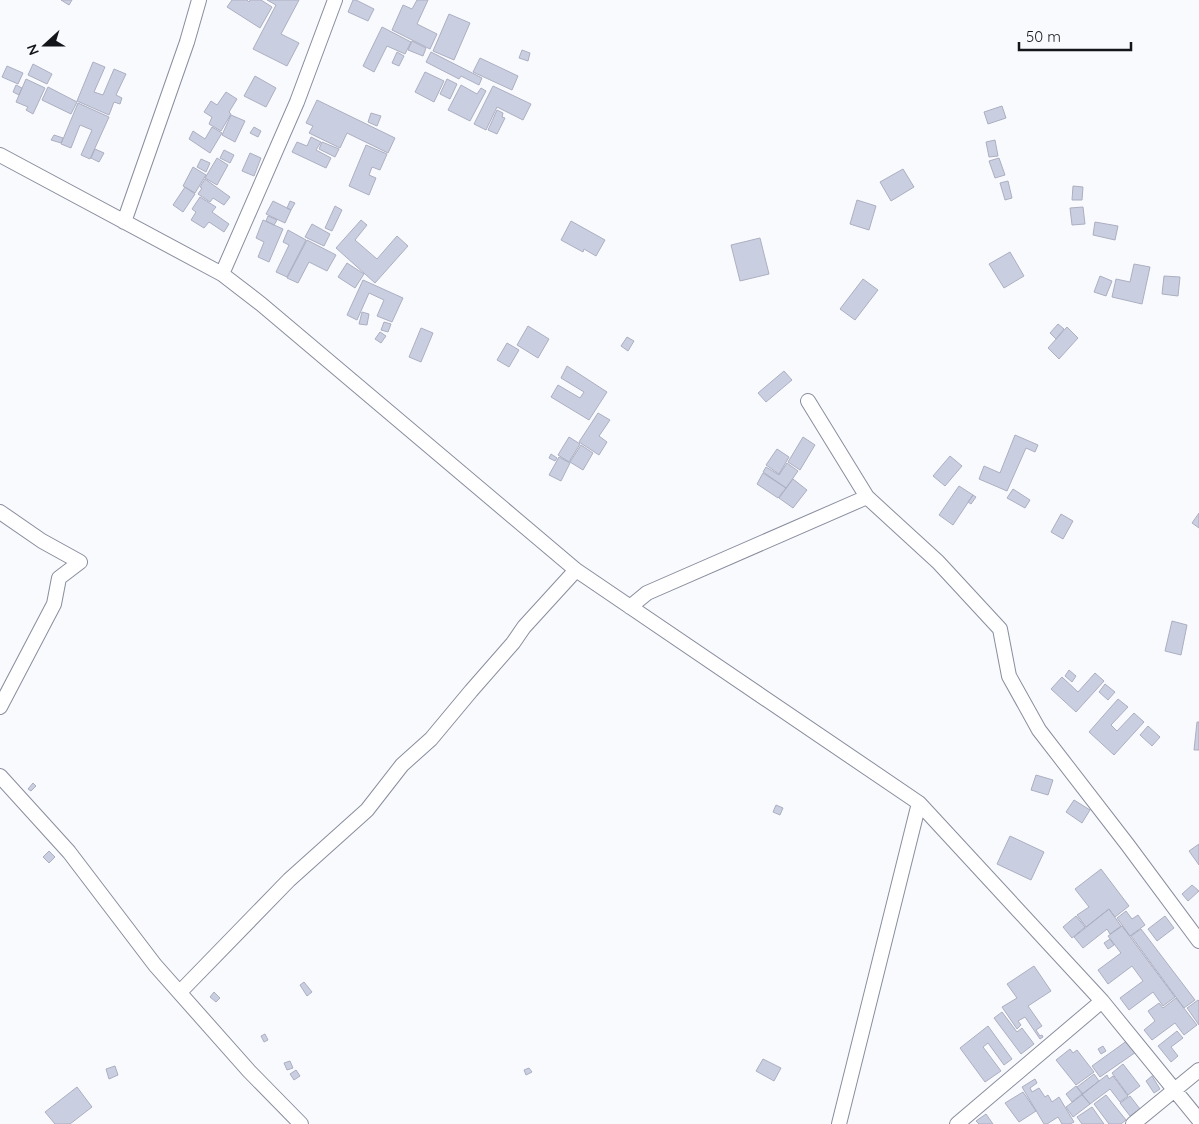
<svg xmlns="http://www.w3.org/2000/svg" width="1199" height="1124" font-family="Quicksand,sans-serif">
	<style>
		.building { fill: #cacee1; stroke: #acafc1 }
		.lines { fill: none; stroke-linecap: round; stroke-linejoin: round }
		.street-casing { stroke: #898d9e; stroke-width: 16 }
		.street { stroke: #fff; stroke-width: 14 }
	</style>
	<rect width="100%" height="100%" fill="#f9fafe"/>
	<path class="building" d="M 61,0 L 72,0 L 69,5 Z
		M 232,0 L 247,0 L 249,2 L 250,0 L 261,0 L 272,7 L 260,28 L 227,7 Z
		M 267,0 L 299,0 L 281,34 L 299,43 L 287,66 L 253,49 L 276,5 Z
		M 353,0 L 356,0 L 374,9 L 368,21 L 348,12 Z
		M 417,0 L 428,0 L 417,24 L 437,34 L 430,49 L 392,30 L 403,5 L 412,9 Z
		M 449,14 L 470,23 L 454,60 L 433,51 Z
		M 382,27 L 411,42 L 405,54 L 387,46 L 374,72 L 363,66 Z
		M 412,41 L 426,48 L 423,56 L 408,50 Z
		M 522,50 L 530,53 L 528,61 L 519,58 Z
		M 397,52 L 404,56 L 399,66 L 392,63 Z
		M 431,52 L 482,78 L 479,85 L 461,76 L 459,79 L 426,62 Z
		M 480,58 L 518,76 L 512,90 L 473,72 Z
		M 93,62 L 105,67 L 94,92 L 103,95 L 114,69 L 126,74 L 116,95 L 122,98 L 120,104 L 114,102 L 109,115 L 77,101 Z
		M 33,64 L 52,74 L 47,84 L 28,75 Z
		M 7,66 L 23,73 L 18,84 L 2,77 Z
		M 425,72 L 444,81 L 434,102 L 415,92 Z
		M 255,76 L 276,88 L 266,107 L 244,96 Z
		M 26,79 L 45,88 L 33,114 L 26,110 L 28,107 L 16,102 Z
		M 447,79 L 457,84 L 450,99 L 440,94 Z
		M 16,85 L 22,88 L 19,95 L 13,92 Z
		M 461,85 L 477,94 L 481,88 L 486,91 L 470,121 L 448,110 Z
		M 493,86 L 531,104 L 523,120 L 497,107 L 486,130 L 474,124 Z
		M 48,87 L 77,102 L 71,114 L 42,100 Z
		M 226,92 L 237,99 L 229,112 L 231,114 L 221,131 L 209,124 L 212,117 L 204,112 L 211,101 L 217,105 Z
		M 317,100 L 395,138 L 388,153 L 347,133 L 340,148 L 309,133 L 313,126 L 306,123 Z
		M 78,103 L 109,117 L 90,159 L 81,155 L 92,130 L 80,125 L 71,148 L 61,144 Z
		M 1002,106 L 1006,118 L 988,124 L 984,112 Z
		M 497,110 L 503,113 L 502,117 L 505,118 L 497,134 L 488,130 Z
		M 371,113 L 381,116 L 377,126 L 368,122 Z
		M 231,115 L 245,121 L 235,142 L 222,135 Z
		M 212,127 L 222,133 L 210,153 L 189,139 L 193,131 L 205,139 Z
		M 254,127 L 261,131 L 258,137 L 250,133 Z
		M 54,135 L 63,138 L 61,143 L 51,140 Z
		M 311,137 L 321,142 L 316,150 L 331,158 L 326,168 L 292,152 L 297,142 L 307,146 Z
		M 995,140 L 998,156 L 989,157 L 986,142 Z
		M 322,142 L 339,149 L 335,157 L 319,149 Z
		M 366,145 L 387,154 L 380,170 L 372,167 L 369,175 L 376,178 L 369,195 L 349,186 Z
		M 95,149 L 104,153 L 99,162 L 91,158 Z
		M 224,150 L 234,155 L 230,163 L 220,158 Z
		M 250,153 L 261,158 L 254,176 L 242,171 Z
		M 217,158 L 228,165 L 217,185 L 205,178 Z
		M 999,158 L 1005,175 L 995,178 L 989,161 Z
		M 201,159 L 210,163 L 206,172 L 197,167 Z
		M 193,167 L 206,175 L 195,193 L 183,186 Z
		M 903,169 L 914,187 L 891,201 L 880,182 Z
		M 205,179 L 230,197 L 224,205 L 213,198 L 210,202 L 198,194 L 202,188 L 200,187 Z
		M 1008,181 L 1012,198 L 1005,200 L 1000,183 Z
		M 1073,186 L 1083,187 L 1082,200 L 1072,200 Z
		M 185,187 L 195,194 L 183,212 L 173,205 Z
		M 200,197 L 216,207 L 212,212 L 229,224 L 224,232 L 209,222 L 204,228 L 191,220 L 196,212 L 192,209 Z
		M 857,200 L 876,206 L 869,230 L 850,224 Z
		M 273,201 L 291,210 L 285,223 L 266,214 Z
		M 290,201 L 295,203 L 291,210 L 287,208 Z
		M 335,206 L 342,210 L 332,231 L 325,228 Z
		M 1083,207 L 1085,224 L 1072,225 L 1070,208 Z
		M 268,216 L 277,220 L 274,225 L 266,221 Z
		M 263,220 L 283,229 L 269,262 L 258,257 L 264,242 L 256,238 Z
		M 361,220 L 367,225 L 355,240 L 377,259 L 397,236 L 408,246 L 375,283 L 336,248 Z
		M 571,221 L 605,240 L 596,256 L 584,249 L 583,252 L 561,240 Z
		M 1095,222 L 1118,226 L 1115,240 L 1093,235 Z
		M 312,224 L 330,234 L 324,246 L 305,237 Z
		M 288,230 L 306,240 L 287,277 L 276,272 L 289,245 L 283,242 Z
		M 760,238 L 769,274 L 740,281 L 731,245 Z
		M 307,240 L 336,255 L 327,271 L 309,262 L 298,283 L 287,278 Z
		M 1010,252 L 1024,276 L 1004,288 L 989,264 Z
		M 347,263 L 364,274 L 355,288 L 338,277 Z
		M 1134,264 L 1150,267 L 1142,304 L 1112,297 L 1116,279 L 1130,282 Z
		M 1100,276 L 1112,281 L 1106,296 L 1094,292 Z
		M 1164,276 L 1180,277 L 1178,296 L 1162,294 Z
		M 863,279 L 878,290 L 855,320 L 840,309 Z
		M 363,280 L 403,298 L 392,322 L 377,316 L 384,300 L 369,293 L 357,320 L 347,315 Z
		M 362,312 L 369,314 L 367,325 L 359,324 Z
		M 384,322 L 391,324 L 388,332 L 381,330 Z
		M 1058,324 L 1064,329 L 1056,339 L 1050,333 Z
		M 528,326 L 549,339 L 538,358 L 517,345 Z
		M 1067,327 L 1078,338 L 1059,359 L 1048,348 Z
		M 421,328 L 433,333 L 421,362 L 409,357 Z
		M 380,332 L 386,336 L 381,343 L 375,339 Z
		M 627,337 L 634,341 L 628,351 L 621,346 Z
		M 507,343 L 519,350 L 509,367 L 497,360 Z
		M 567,366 L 607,392 L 589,420 L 551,397 L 558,385 L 580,398 L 584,392 L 561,378 Z
		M 784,371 L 792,380 L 766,402 L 758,393 Z
		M 598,413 L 610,420 L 599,436 L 607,442 L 599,455 L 579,442 Z
		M 1015,435 L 1038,445 L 1035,452 L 1026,448 L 1007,491 L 979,479 L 984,466 L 1000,473 Z
		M 569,437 L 580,444 L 569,462 L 558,455 Z
		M 803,437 L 815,445 L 800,470 L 788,462 Z
		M 581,445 L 593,453 L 583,470 L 570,462 Z
		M 777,449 L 789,457 L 779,474 L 766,465 Z
		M 551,454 L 557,458 L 555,461 L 549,458 Z
		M 950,456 L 962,466 L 945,486 L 933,476 Z
		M 559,457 L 570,463 L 561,481 L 549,475 Z
		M 787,463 L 798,471 L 786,488 L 763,472 L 766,467 L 779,475 Z
		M 763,473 L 786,488 L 778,498 L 757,484 Z
		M 793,479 L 807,490 L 793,508 L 779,498 Z
		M 959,486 L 973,495 L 953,525 L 939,515 Z
		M 1013,489 L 1030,500 L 1025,508 L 1007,498 Z
		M 973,495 L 976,497 L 971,504 L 968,502 Z
		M 1199,513 L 1199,528 L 1192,523 Z
		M 1061,514 L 1073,521 L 1063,539 L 1051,532 Z
		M 1172,621 L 1187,625 L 1181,655 L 1165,651 Z
		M 1069,670 L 1076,676 L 1072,682 L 1065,676 Z
		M 1095,673 L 1104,681 L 1076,712 L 1051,689 L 1062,677 L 1078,692 Z
		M 1105,684 L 1115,692 L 1108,700 L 1099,692 Z
		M 1118,699 L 1128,707 L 1111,725 L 1117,731 L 1134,713 L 1144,722 L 1114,755 L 1089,732 Z
		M 1197,722 L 1199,722 L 1199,750 L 1194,750 Z
		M 1148,726 L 1160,737 L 1152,746 L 1140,735 Z
		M 1036,775 L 1053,780 L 1048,795 L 1031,790 Z
		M 33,783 L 36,786 L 31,791 L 28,789 Z
		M 1074,800 L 1090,810 L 1082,823 L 1066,812 Z
		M 776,805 L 783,808 L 780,815 L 773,812 Z
		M 1010,836 L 1044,852 L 1031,880 L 997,864 Z
		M 1199,844 L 1199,865 L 1189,851 Z
		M 49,851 L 55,857 L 49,863 L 43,857 Z
		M 1101,869 L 1129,906 L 1115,917 L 1109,909 L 1086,927 L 1077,915 L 1089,907 L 1075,889 Z
		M 1192,885 L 1199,891 L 1188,901 L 1182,894 Z
		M 1109,909 L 1121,926 L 1110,934 L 1107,929 L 1083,948 L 1074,937 Z
		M 1126,911 L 1132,919 L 1138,915 L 1145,925 L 1130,936 L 1117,918 Z
		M 1076,916 L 1085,927 L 1072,938 L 1063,927 Z
		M 1165,916 L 1174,928 L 1157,941 L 1148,929 Z
		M 1122,926 L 1175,997 L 1163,1006 L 1153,992 L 1129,1010 L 1120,998 L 1143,981 L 1132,966 L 1108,984 L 1098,970 L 1121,953 L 1108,936 Z
		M 1141,929 L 1195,1000 L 1184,1008 L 1131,936 Z
		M 1110,939 L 1114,945 L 1108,949 L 1104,943 Z
		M 1034,966 L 1051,991 L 1028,1006 L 1042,1026 L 1036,1030 L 1040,1036 L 1042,1035 L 1043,1037 L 1040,1039 L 1025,1017 L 1018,1021 L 1021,1025 L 1017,1029 L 1002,1007 L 1017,998 L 1007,984 Z
		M 304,982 L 312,992 L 307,996 L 300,985 Z
		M 214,992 L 220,998 L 216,1002 L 210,997 Z
		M 1176,998 L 1197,1025 L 1184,1035 L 1175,1023 L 1152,1040 L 1144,1030 L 1155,1021 L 1148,1011 L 1159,1003 L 1163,1008 Z
		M 1198,1000 L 1199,1001 L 1199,1025 L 1187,1008 Z
		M 1002,1012 L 1017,1032 L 1022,1028 L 1034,1044 L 1021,1054 L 994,1018 Z
		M 988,1026 L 1012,1059 L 1004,1065 L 988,1043 L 983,1047 L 1001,1071 L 985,1082 L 960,1048 Z
		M 1177,1031 L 1183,1038 L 1171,1047 L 1178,1056 L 1171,1062 L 1158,1046 Z
		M 265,1034 L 268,1040 L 264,1042 L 261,1036 Z
		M 1128,1040 L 1136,1052 L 1100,1077 L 1092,1066 Z
		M 1103,1046 L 1106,1051 L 1101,1054 L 1098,1049 Z
		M 1070,1049 L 1073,1053 L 1077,1050 L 1094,1072 L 1076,1085 L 1056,1060 Z
		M 763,1059 L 781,1068 L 774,1081 L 756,1071 Z
		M 290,1061 L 293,1068 L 287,1070 L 284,1063 Z
		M 1123,1064 L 1140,1086 L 1128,1095 L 1112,1073 Z
		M 115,1066 L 118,1075 L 109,1079 L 106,1069 Z
		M 529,1068 L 532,1072 L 526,1075 L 524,1070 Z
		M 296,1070 L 300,1076 L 294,1080 L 290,1074 Z
		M 1094,1074 L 1099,1081 L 1083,1094 L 1077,1087 Z
		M 1107,1075 L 1109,1079 L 1113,1076 L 1128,1096 L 1120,1102 L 1110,1089 L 1090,1104 L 1082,1094 Z
		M 1152,1076 L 1160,1089 L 1154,1093 L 1146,1081 Z
		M 1035,1079 L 1037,1083 L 1030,1088 L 1032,1092 L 1039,1088 L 1045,1097 L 1048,1095 L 1052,1102 L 1059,1097 L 1074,1122 L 1070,1124 L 1062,1124 L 1058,1117 L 1047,1124 L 1044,1124 L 1022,1087 Z
		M 1076,1086 L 1082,1094 L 1072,1102 L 1066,1094 Z
		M 77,1087 L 92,1107 L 70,1124 L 55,1124 L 45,1112 Z
		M 1023,1092 L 1036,1111 L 1019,1122 L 1005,1103 Z
		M 1082,1095 L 1090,1104 L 1073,1117 L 1066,1107 Z
		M 1106,1095 L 1126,1120 L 1121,1124 L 1109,1124 L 1094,1104 Z
		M 1130,1096 L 1140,1109 L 1130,1116 L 1120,1103 Z
		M 1092,1107 L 1104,1124 L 1082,1124 L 1077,1117 Z
		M 986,1114 L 993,1124 L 979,1124 L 976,1121 Z"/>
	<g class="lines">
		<g class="street-casing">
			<path id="street" d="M 0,155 L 222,274 L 261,304 L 576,570 L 919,803 L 1102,1001 L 1199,1120
				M 124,222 L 187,42 L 199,0
				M 222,274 L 297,102 L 335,0
				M 808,401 L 867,497
				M 0,512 L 42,541 L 80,562 L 59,578 L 54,604 L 0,707
				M 630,607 L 647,593 L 867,497 L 938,562 L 1000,629 L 1009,676 L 1039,730 L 1127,844 L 1199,941
				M 0,776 L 69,852 L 155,965 L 249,1071 L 301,1124
				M 180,992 L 289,880 L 367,810 L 402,765 L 431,739 L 471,691 L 513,643 L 524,627 L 576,570
				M 839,1124 L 919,803
				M 957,1124 L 1102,1001
				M 1133,1124 L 1199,1070"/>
		</g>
		<use href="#street" class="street"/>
	</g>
	<g transform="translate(45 45) rotate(249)" stroke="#f9fafe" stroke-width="4" paint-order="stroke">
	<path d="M0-4L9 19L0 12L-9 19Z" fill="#13151b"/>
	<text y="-8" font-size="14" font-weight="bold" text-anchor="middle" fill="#13151b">N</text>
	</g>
	<path d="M1019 42v8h112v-8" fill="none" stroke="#13151b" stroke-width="2.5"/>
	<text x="1026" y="42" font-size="15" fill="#13151b" stroke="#f9fafe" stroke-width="4" paint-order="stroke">50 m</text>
</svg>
